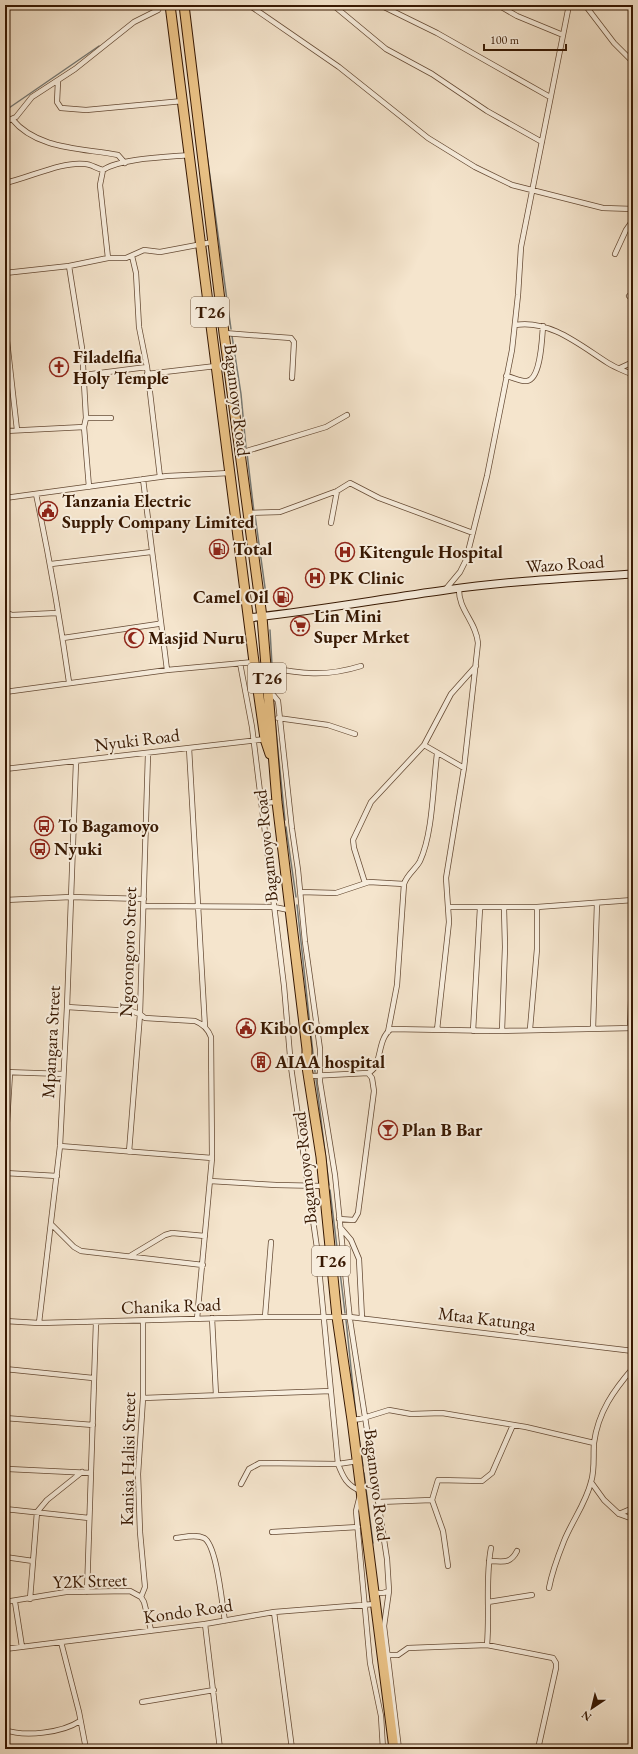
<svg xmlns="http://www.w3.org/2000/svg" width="638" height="1754" font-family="'EB Garamond',serif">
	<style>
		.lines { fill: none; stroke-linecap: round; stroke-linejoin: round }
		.stream { stroke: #777a75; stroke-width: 1.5 }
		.street-casing { stroke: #664b35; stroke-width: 6 }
		.secondary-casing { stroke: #371802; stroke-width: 9 }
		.highway-casing { stroke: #371802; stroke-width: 11 }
		.street { stroke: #f8eede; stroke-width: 4.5 }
		.secondary { stroke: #f8eede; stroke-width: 7 }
		.highway { stroke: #eac286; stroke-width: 9 }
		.labels { text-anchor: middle; stroke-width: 4; stroke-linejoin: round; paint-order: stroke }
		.shield { fill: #f8eede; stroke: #715844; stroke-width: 1 }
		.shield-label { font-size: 17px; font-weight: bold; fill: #371802 }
		.poi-label { font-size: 18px; font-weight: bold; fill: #371802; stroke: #f8eede; text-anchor: start }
		.street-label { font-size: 18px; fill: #371802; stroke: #f8eede }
	</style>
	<rect width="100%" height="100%" fill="#f5e5cd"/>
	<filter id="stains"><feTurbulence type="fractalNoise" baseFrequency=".005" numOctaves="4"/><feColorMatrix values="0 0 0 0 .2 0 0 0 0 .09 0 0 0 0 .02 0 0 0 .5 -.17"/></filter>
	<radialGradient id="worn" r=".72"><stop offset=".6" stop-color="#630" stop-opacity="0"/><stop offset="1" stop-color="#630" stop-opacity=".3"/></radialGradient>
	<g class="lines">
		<path class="stream" d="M 6,110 L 99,46
			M 201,111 L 231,329
			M 232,336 L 241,394 L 246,448
			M 247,453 L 254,512
			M 255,515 L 267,602
			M 270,630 L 272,665
			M 275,721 L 285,820
			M 286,827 L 296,897
			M 297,905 L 315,1072
			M 316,1079 L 329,1185
			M 330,1190 L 345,1313
			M 346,1320 L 356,1416
			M 358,1430 L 363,1466
			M 364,1473 L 373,1543"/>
		<g class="street-casing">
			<path id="street" d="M 249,5 L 339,67 L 428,138 L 475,167 L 512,185 L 603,208 L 633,209
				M 333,5 L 386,49 L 432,74 L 487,111 L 542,142
				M 380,5 L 437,33 L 550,97
				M 498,5 L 517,16 L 563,35
				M 585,5 L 614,43 L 633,62
				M 58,81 L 57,102 L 61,108 L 86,110 L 183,101
				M 12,119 C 37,150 83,148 118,155 L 125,163
				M 5,122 L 16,117 L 32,97 L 75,69 L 134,22 L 158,10 L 161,5
				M 5,183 C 29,178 62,161 85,164 C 91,164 97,169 103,170
				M 615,254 L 626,230 L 633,220
				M 132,256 L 136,273 L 139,327 L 147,367 L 160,477
				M 108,258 L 100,185 L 103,170 C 120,158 168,157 190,155
				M 5,273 L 69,266 L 108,258 L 126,258 L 144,250 L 160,252 L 213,242
				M 629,296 L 633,300
				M 5,323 L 17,430
				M 515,325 C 550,319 581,346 608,363 C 616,368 625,371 633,375
				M 224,333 L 291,338 L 294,342 L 292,378
				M 620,368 L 633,362
				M 147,374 L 216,366
				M 84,375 L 147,367
				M 506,376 C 512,377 522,382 527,381 C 541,379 542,338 543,326
				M 86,418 L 111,418
				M 84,427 L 89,487
				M 5,431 L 84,427 L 86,418 L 82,348 L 69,266
				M 240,453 L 326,427 L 347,415
				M 36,494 C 49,556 60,619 69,682
				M 5,498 L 167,476 L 230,473
				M 248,513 L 280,512 L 337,491 L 350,483 L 379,498 L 473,533
				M 331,523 L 337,491
				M 51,564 L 151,552
				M 445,590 L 460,572 L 466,560 L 487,476 L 512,350 L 518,295 L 521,247 L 569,5
				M 5,612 L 12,615 L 57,613
				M 161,622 L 167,670
				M 63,638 L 158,624 L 161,622 L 143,479
				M 240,663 L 252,727 L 284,986 L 291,1067 L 317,1248 L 338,1464 C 343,1477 347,1486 361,1491 L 356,1511 L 370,1663 L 381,1716 L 383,1749
				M 266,667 C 301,674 326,677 361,666
				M 269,690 L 278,701 L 292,829 L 298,870 L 305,942 L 320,1049 L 320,1082 L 335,1175 L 350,1320 L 387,1559 L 389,1591 L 383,1593 L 374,1593
				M 5,692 L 167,670 L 254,662
				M 278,718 L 328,725 L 355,734
				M 424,745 L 464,768
				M 189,748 L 205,1027
				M 5,769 L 266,739
				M 261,803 L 277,802
				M 365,883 L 354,848 L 353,840 L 371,802 L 424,745 L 451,694 L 476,666
				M 301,892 L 336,893 L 369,882 L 404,884
				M 5,900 L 71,897 L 144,899
				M 144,906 L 274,907 L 289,910
				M 449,907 L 537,907 L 633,900
				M 67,1007 L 131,1011 L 140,1014 L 145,1018 L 195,1021 C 203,1024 208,1029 211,1037 L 212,1158 L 197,1319
				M 630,1028 L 633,947
				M 530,1029 L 537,949 L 537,907
				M 593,1029 L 597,903
				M 437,1030 L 449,922 L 446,878 L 464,768 L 478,643 C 476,621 458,610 459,588
				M 473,1031 L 480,908
				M 502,1031 L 505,947 L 504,908
				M 388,1032 L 397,985 L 404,884 C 407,874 416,869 420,861 C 433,833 433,785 437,754
				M 5,1072 L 63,1074
				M 310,1076 L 368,1073 C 383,1067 376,1040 391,1029 L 502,1031 L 633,1028
				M 60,1146 L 212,1158
				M 129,1152 L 140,1014 L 148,754
				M 5,1156 L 10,1073
				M 5,1173 L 57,1176
				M 210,1181 L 276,1185 L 323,1186
				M 339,1219 L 354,1220 L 358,1213 L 374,1091 L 372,1078 L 368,1073
				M 51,1224 L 74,1247 L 81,1251 L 203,1265
				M 340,1227 L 351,1240 L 359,1259 L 362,1318
				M 130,1256 L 165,1235 L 172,1233 L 205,1236
				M 265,1317 L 271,1242
				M 212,1318 L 216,1395
				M 5,1321 L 39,1323 L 265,1317 L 350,1317 L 633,1351
				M 39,1323 L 60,1146 L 67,1007 L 76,762
				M 5,1369 L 93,1378
				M 143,1398 L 331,1391
				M 5,1418 L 93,1425
				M 352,1420 L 360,1419 L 389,1410 L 411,1414 L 442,1413 L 526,1427 L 594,1443
				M 8,1469 L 91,1473
				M 591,1482 L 604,1500 L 619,1514 L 633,1508
				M 241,1484 L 249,1469 L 260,1463 L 338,1464 L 358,1461
				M 432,1500 L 443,1531 L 448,1566
				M 378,1502 L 432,1500 L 438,1480 L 482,1481 L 492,1473 L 513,1425
				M 5,1509 L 89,1518
				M 619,1514 L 633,1519
				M 272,1532 L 358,1527
				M 176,1538 C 185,1537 196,1534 204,1538 C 217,1545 222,1605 225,1621
				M 5,1557 L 33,1561
				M 489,1561 C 502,1561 510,1565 517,1551
				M 549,1588 C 552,1572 558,1556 564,1541 C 572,1521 586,1503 591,1482 C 595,1470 593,1456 594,1443 C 598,1412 614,1390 633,1368
				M 389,1591 L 384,1626 L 399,1749
				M 87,1592 L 96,1322
				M 141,1597 L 145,1587 L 140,1532 L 138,1474 L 143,1398 L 143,1321
				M 30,1599 L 37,1512 L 47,1500 L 82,1472
				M 5,1602 L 66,1592 L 130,1591 L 141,1597 L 144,1602 L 151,1630
				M 15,1602 L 22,1647
				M 488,1602 L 532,1595
				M 274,1612 L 292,1749
				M 205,1624 L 220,1749
				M 61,1642 L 79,1712 L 86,1749
				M 487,1645 C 490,1612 485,1579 491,1548
				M 5,1649 L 205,1624 L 274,1612 L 375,1604
				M 381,1655 L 398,1655 L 408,1648 L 487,1645 L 553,1658 L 556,1663 L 556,1668 L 538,1749
				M 142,1702 L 214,1690
				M 5,1730 C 25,1737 62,1733 80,1721"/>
		</g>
		<g class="secondary-casing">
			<path id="secondary" d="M 248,618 C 315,611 380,599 446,590 C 508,581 571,578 633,574"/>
		</g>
		<g class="highway-casing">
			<path id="highway" d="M 170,5 L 254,662 L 265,739 L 270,754
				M 184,5 L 224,333 L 262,617 L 277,802 L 307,1049 L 307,1067 L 321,1157 L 337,1317 L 352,1420 L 394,1749"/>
		</g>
		<use href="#street" class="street"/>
		<use href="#secondary" class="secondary"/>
		<use href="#highway" class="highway"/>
	</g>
	<defs>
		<g id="church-ring" transform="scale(1)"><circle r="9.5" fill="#f8eede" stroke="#8f2418" stroke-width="1.5"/><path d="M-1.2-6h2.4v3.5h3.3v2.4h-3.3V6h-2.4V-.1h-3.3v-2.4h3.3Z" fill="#8f2418"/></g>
		<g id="civic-ring" transform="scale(1)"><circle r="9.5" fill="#f8eede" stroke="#8f2418" stroke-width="1.5"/><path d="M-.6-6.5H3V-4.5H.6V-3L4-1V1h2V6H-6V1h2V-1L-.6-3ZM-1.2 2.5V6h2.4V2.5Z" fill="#8f2418"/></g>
		<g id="fuel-ring" transform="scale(1)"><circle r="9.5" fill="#f8eede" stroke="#8f2418" stroke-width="1.5"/><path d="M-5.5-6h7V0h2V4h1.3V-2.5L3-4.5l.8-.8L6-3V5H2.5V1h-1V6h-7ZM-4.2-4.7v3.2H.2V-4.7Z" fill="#8f2418"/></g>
		<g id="hospital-ring" transform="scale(1)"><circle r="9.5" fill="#f8eede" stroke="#8f2418" stroke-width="1.5"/><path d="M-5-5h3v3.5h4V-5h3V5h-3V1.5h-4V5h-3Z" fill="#8f2418"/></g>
		<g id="supermarket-ring" transform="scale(1)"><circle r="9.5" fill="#f8eede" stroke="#8f2418" stroke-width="1.5"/><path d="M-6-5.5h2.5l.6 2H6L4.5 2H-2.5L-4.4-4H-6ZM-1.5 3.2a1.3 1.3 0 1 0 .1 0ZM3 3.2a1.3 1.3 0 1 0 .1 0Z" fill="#8f2418"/></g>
		<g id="mosque-ring" transform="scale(1)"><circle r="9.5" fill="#f8eede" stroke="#8f2418" stroke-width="1.5"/><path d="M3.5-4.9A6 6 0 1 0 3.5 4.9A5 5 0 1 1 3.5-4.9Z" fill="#8f2418"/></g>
		<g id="bus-ring" transform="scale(1)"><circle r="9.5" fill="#f8eede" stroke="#8f2418" stroke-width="1.5"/><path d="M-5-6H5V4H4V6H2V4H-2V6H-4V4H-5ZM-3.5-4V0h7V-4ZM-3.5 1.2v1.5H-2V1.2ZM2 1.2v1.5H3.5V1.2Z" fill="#8f2418"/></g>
		<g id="building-ring" transform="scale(1)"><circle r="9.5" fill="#f8eede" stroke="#8f2418" stroke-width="1.5"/><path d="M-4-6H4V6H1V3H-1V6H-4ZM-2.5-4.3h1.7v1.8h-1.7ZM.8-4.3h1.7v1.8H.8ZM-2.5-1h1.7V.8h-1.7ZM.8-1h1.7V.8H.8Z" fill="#8f2418"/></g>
		<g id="bar-ring" transform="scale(1)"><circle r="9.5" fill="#f8eede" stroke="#8f2418" stroke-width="1.5"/><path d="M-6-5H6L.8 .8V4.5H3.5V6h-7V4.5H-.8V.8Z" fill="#8f2418"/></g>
	</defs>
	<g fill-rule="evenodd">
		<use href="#church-ring" x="59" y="367"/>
		<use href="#civic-ring" x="48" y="511"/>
		<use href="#fuel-ring" x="219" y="549"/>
		<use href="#hospital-ring" x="345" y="552"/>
		<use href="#hospital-ring" x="315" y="578"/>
		<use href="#fuel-ring" x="283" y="597"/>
		<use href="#supermarket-ring" x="300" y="626"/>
		<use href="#mosque-ring" x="134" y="638"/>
		<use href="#bus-ring" x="44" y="826"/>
		<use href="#bus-ring" x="40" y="849"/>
		<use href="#civic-ring" x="246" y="1028"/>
		<use href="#building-ring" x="261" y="1062"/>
		<use href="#bar-ring" x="388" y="1130"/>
	</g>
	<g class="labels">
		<g class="shield">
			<rect x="191" y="297" width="38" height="30" rx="3"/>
			<rect x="248" y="663" width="38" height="30" rx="3"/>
			<rect x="312" y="1246" width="38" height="30" rx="3"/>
		</g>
		<g class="shield-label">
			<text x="210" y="318">T26</text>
			<text x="267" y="684">T26</text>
			<text x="331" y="1267">T26</text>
		</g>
		<g class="poi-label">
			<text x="73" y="363">Filadelfia<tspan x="73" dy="21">Holy Temple</tspan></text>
			<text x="62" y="507">Tanzania Electric<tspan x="62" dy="21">Supply Company Limited</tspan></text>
			<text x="233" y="555">Total</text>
			<text x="359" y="558">Kitengule Hospital</text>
			<text x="329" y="584">PK Clinic</text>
			<text x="269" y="603" text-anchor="end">Camel Oil</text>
			<text x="314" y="622">Lin Mini<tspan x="314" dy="21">Super Mrket</tspan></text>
			<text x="148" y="644">Masjid Nuru</text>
			<text x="58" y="832">To Bagamoyo</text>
			<text x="54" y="855">Nyuki</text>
			<text x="260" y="1034">Kibo Complex</text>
			<text x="275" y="1068">AIAA hospital</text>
			<text x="402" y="1136">Plan B Bar</text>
		</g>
		<g class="street-label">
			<text transform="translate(237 400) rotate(83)" y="6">Bagamoyo Road</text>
			<text transform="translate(565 564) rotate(-4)" y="6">Wazo Road</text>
			<text transform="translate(137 740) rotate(-7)" y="6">Nyuki Road</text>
			<text transform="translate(266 846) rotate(-96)" y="6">Bagamoyo Road</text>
			<text transform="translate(128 952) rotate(-88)" y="6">Ngorongoro Street</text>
			<text transform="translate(51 1042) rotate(-87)" y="6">Mpangara Street</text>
			<text transform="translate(305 1168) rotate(-96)" y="6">Bagamoyo Road</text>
			<text transform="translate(171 1306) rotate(-2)" y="6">Chanika Road</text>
			<text transform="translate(487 1319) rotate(7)" y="6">Mtaa Katunga</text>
			<text transform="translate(128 1459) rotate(-89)" y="6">Kanisa Halisi Street</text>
			<text transform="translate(377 1485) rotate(83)" y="6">Bagamoyo Road</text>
			<text transform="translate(90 1581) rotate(-2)" y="6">Y2K Street</text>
			<text transform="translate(188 1611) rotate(-8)" y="6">Kondo Road</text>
		</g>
	</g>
	<rect width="638" height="1754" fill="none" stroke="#f5e5cd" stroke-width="20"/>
	<rect x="6" y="6" width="626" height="1742" fill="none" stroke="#371802" stroke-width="2"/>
	<rect x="10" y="10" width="618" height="1734" fill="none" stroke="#371802"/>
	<g transform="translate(592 1708) rotate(215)" stroke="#f8eede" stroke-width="3" paint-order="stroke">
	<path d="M0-3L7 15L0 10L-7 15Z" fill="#371802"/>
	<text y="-6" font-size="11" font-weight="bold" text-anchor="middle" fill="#371802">N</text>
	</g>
	<path d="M484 44v6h82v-6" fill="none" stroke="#371802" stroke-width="2"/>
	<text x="490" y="44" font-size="12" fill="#371802" stroke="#f8eede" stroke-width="3" paint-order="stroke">100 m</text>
	<rect width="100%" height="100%" filter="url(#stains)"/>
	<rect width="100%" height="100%" fill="url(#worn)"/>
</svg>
